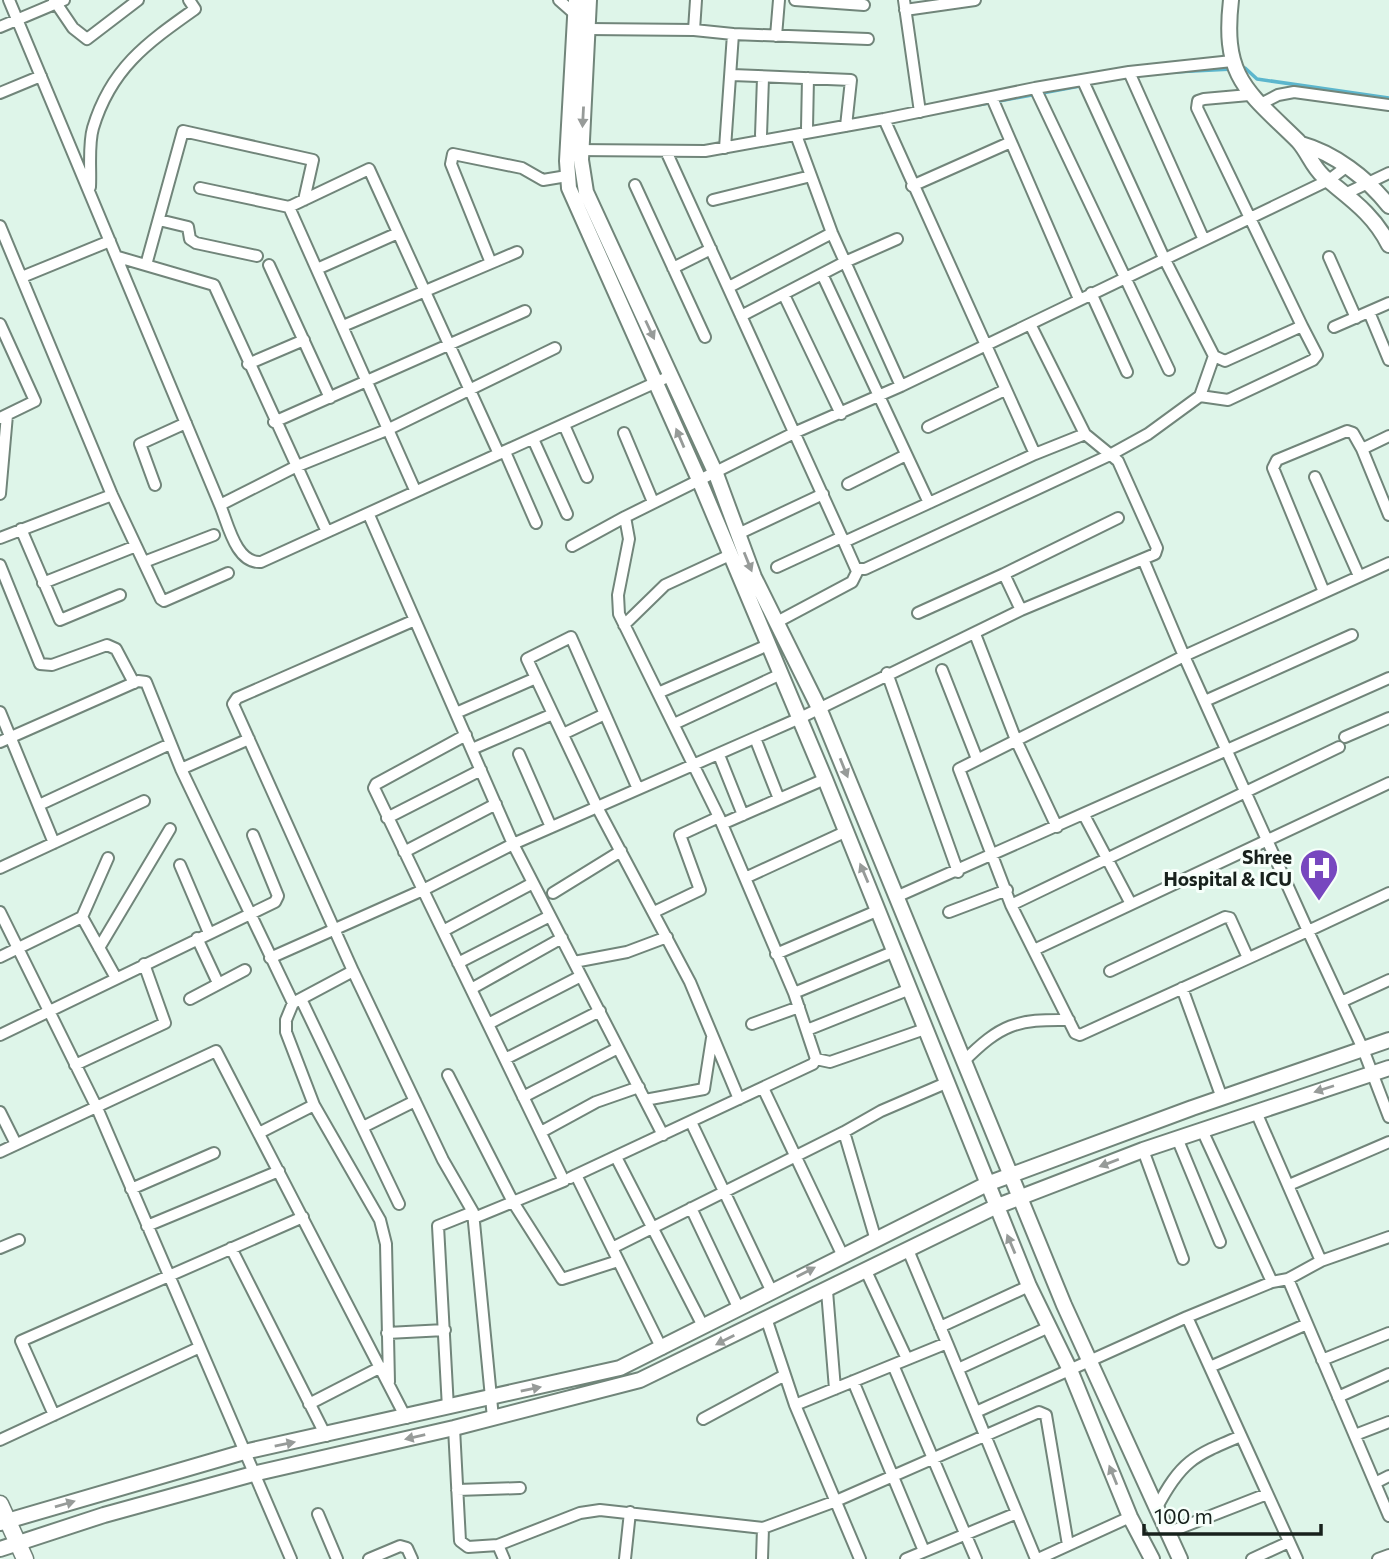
<svg xmlns="http://www.w3.org/2000/svg" width="1389" height="1559" font-family="Commissioner,sans-serif">
	<style>
		.lines { fill: none; stroke-linecap: round; stroke-linejoin: round }
		.stream { stroke: #5cb6cd; stroke-width: 3.5 }
		.minor-casing { stroke: #71857a; stroke-width: 14 }
		.tertiary-casing { stroke: #71857a; stroke-width: 18 }
		.secondary-casing { stroke: #71857a; stroke-width: 19 }
		.minor { stroke: #fff; stroke-width: 10 }
		.tertiary { stroke: #fff; stroke-width: 14 }
		.secondary { stroke: #fff; stroke-width: 16 }
		.oneway { fill: #979b99 }
		.labels { text-anchor: middle; stroke-width: 6; stroke-linejoin: round; paint-order: stroke }
		.poi-label { font-size: 19px; font-weight: bold; fill: #18211c; stroke: #f6fffa; text-anchor: end }
	</style>
	<rect width="100%" height="100%" fill="#def5e9"/>
	<g class="lines">
		<path class="stream" d="M 1240,69 L 1245,68 L 1257,79 L 1389,98
			M 1174,72 L 1233,69
			M 978,105 L 1080,86"/>
		<g class="minor-casing">
			<path id="minor" d="M 9,0 L 220,505 C 228,524 236,564 261,562 L 670,376
				M 54,0 L 73,28 L 87,39 L 138,0
				M 559,0 L 576,15
				M 696,0 L 694,30 L 733,34
				M 795,0 L 864,5
				M 904,0 L 920,112
				M 905,10 L 975,0
				M 0,27 L 64,0
				M 588,29 L 694,30
				M 776,36 L 779,0
				M 1129,72 L 1204,240
				M 732,75 L 851,80 L 846,126
				M 1083,81 L 1164,258 L 1214,356 L 1225,361 L 1302,326 L 1197,108 L 1198,101 L 1204,99 L 1249,95
				M 1035,88 L 1169,370
				M 0,93 L 41,76
				M 992,98 L 1079,299
				M 1259,105 L 1278,95 L 1294,92 L 1389,105
				M 807,128 L 808,78
				M 761,135 L 763,78
				M 796,135 L 832,233 L 901,386
				M 725,148 L 733,34 L 868,39
				M 574,150 L 705,151 L 884,119 L 1035,88 L 1129,72 L 1232,61
				M 666,151 L 844,542 L 929,503
				M 635,185 L 705,337
				M 912,186 L 1011,142
				M 90,187 C 91,169 88,145 93,128 C 111,68 147,43 195,9 L 189,0
				M 200,188 L 289,207 L 369,169 L 499,454
				M 1347,193 L 1389,173
				M 713,200 L 811,176
				M 289,207 L 415,490
				M 159,220 L 188,227 L 190,239 L 196,243 L 257,256
				M 0,226 L 112,495 L 161,599 L 164,601 L 228,573
				M 118,257 L 214,285 L 327,532
				M 1329,257 L 1356,318
				M 491,263 L 451,164 L 453,154 L 522,168 L 543,180 L 567,176
				M 146,265 L 183,131 L 313,160 L 304,200
				M 269,265 L 330,398
				M 673,268 L 711,249
				M 317,269 L 398,233
				M 822,274 L 929,503 L 1035,454 L 884,119
				M 22,277 L 110,241
				M 729,287 L 832,233
				M 1091,293 L 1127,372
				M 784,295 L 841,414
				M 1369,312 L 1389,360
				M 741,316 L 845,262 L 897,239
				M 0,324 L 35,401 L 0,418
				M 343,326 L 517,252
				M 1334,327 L 1389,303
				M 248,364 L 304,340
				M 1200,396 L 1214,356
				M 274,422 L 525,311
				M 564,425 L 587,477
				M 928,427 L 1005,390
				M 624,433 L 653,502
				M 1389,436 L 1362,449 L 1389,515
				M 533,439 L 567,514
				M 505,452 L 536,523
				M 1035,454 L 1085,434
				M 1315,477 L 1359,576
				M 848,484 L 906,455
				M 155,485 L 140,444 L 186,423
				M 0,494 L 7,415
				M 220,505 L 295,467 L 389,429 L 555,348
				M 369,515 L 513,844 L 663,1135
				M 21,529 L 60,620 L 120,595
				M 738,534 L 823,494
				M 0,538 L 112,495
				M 844,542 L 856,569 L 865,569 L 1110,455 L 1148,434 L 1200,396 L 1228,400 L 1313,360 L 1317,355 L 1302,326
				M 572,546 L 625,517
				M 1143,559 L 1184,656 L 1389,563
				M 144,562 L 214,535
				M 0,565 L 40,664 L 52,665 L 107,645 L 116,649 L 134,683
				M 777,567 L 842,537
				M 43,583 L 136,546
				M 1324,592 L 1273,468 L 1277,460 L 1347,431 L 1353,433 L 1362,449
				M 1021,610 L 1004,574 L 1118,518
				M 918,613 L 1004,574
				M 777,622 L 852,582 L 858,570
				M 624,625 L 665,585 L 730,555
				M 975,634 L 1016,740 L 1057,827
				M 942,670 L 977,759
				M 887,673 L 958,872
				M 658,693 L 768,645
				M 1205,701 L 1352,635
				M 0,712 L 54,843
				M 456,713 L 536,678
				M 674,724 L 781,674
				M 563,734 L 605,714
				M 1345,737 L 1389,718
				M 755,738 L 779,799
				M 0,742 L 138,681 L 146,682 L 181,769 L 293,1003 L 286,1020 L 286,1032 L 314,1105 L 380,1220 L 386,1244 L 389,1382
				M 472,749 L 553,714
				M 519,754 L 551,827
				M 719,755 L 743,815
				M 181,769 L 249,739
				M 638,789 L 571,637 L 527,659 L 597,807 L 690,982 L 739,1099
				M 39,805 L 170,744
				M 1084,815 L 1131,904
				M 387,818 L 481,770
				M 722,824 L 825,779
				M 404,852 L 496,804
				M 180,865 L 209,933
				M 0,868 L 144,801
				M 745,878 L 847,831
				M 553,893 L 621,851
				M 1389,893 L 1308,931 L 1184,656 L 959,769 L 1011,905 L 1075,1033 L 1080,1035 L 1308,931 L 1363,1049 L 1389,1117
				M 896,897 L 1389,678
				M 1011,905 L 1339,747
				M 0,912 L 97,1108 L 291,1559
				M 654,912 L 700,890 L 680,835 L 719,817
				M 949,912 L 1007,890
				M 82,917 L 116,978
				M 443,931 L 533,883
				M 197,938 L 218,983
				M 99,948 L 170,829
				M 1036,949 L 1389,783
				M 776,954 L 879,910
				M 0,957 L 82,917 L 108,858
				M 270,958 L 423,890 L 374,788 L 376,784 L 466,735
				M 574,962 L 627,952 L 667,937
				M 458,963 L 550,916
				M 353,971 L 233,704 L 237,698 L 415,620
				M 1110,971 L 1225,917 L 1230,918 L 1248,958
				M 1182,988 L 1222,1098
				M 471,989 L 562,938
				M 794,993 L 895,951
				M 190,999 L 245,970
				M 301,999 L 399,1204
				M 1341,1002 L 1389,980
				M 293,1003 L 353,971 L 443,1160 L 473,1212
				M 488,1024 L 581,976
				M 752,1024 L 799,1007
				M 807,1030 L 910,989
				M 0,1035 L 275,902 L 278,896 L 253,835
				M 505,1059 L 600,1011
				M 816,1059 L 830,1062 L 925,1029
				M 963,1062 C 1001,1024 1016,1019 1069,1020
				M 75,1065 L 165,1023 L 144,964
				M 448,1075 L 513,1202 L 562,1279 L 618,1261
				M 763,1088 L 842,1254
				M 523,1097 L 618,1048
				M 645,1100 L 704,1089 L 712,1038
				M 0,1112 L 16,1144
				M 1256,1112 L 1321,1261
				M 691,1122 L 771,1290
				M 365,1126 L 415,1101
				M 1202,1130 L 1272,1282
				M 541,1132 L 596,1102 L 639,1087
				M 259,1133 L 314,1105
				M 1177,1138 L 1220,1242
				M 1143,1150 L 1183,1259
				M 0,1152 L 216,1051 L 406,1418
				M 616,1157 L 703,1326
				M 576,1175 L 813,1064 L 816,1059 L 794,993 L 719,817 L 619,614 L 618,595 L 629,539 L 625,517 L 796,432 L 901,386 L 1329,180 L 1346,167
				M 570,1178 L 576,1175 L 662,1349
				M 1289,1185 L 1389,1142
				M 131,1189 L 214,1153
				M 691,1208 L 738,1307
				M 474,1218 L 564,1181 L 423,890 L 513,844 L 800,718 L 1021,610 L 1155,554 L 1157,548 L 1118,461 L 1085,434 L 1030,324
				M 147,1226 L 279,1171
				M 875,1237 L 844,1132 L 881,1111 L 946,1083
				M 0,1248 L 19,1240
				M 231,1248 L 326,1436
				M 612,1248 L 844,1132
				M 908,1250 L 947,1343
				M 866,1271 L 907,1359
				M 1288,1279 L 1389,1516
				M 827,1291 L 835,1389
				M 1187,1317 L 1297,1559
				M 766,1318 L 795,1405 L 860,1559
				M 940,1327 L 1029,1286
				M 387,1333 L 445,1330
				M 1322,1360 L 1389,1333
				M 893,1365 L 976,1559
				M 1210,1367 L 1307,1324
				M 958,1369 L 1047,1328
				M 853,1381 L 924,1551
				M 1338,1397 L 1389,1374
				M 309,1404 L 381,1367
				M 795,1405 L 947,1343 L 1036,1559
				M 448,1408 L 438,1226 L 473,1212 L 493,1418
				M 976,1412 L 1187,1317 L 1272,1282 L 1288,1279 L 1321,1261 L 1389,1237
				M 54,1415 L 21,1341 L 303,1217
				M 703,1419 L 785,1375
				M 454,1428 L 460,1541 L 468,1547 L 498,1545 L 580,1513 L 600,1510 L 763,1528 L 836,1501 L 1039,1412 L 1046,1415 L 1068,1545
				M 1355,1435 L 1389,1422
				M 0,1440 L 198,1348
				M 1375,1483 L 1389,1476
				M 457,1490 L 520,1488
				M 1156,1509 C 1181,1461 1193,1456 1241,1436
				M 318,1514 L 337,1559
				M 1167,1533 L 1267,1494
				M 498,1545 L 504,1559
				M 369,1559 L 400,1546 L 407,1548 L 412,1559
				M 625,1559 L 630,1512
				M 762,1559 L 763,1528
				M 906,1559 L 1017,1513
				M 1038,1559 L 1130,1517
				M 1252,1559 L 1289,1542
				M 1378,1559 L 1389,1555"/>
		</g>
		<g class="tertiary-casing">
			<path id="tertiary" d="M 576,0 L 567,161 L 569,188 L 700,482 L 825,779 L 1029,1286 L 1070,1370 L 1130,1517 L 1152,1559
				M 589,0 L 581,160 L 586,192 L 716,474 L 754,577 L 819,708 L 1064,1305 L 1180,1559
				M 1231,0 C 1222,78 1247,91 1298,141 C 1308,152 1312,166 1323,176 C 1349,198 1373,213 1389,245
				M 1301,144 C 1334,153 1367,178 1389,206
				M 0,1523 L 244,1452 L 620,1368 L 987,1184 L 1192,1108 L 1389,1040
				M 0,1549 L 104,1515 L 253,1474 L 454,1428 L 640,1380 L 995,1207 L 1143,1150 L 1389,1068"/>
		</g>
		<g class="secondary-casing">
			<path id="secondary" d="M 0,1504 L 25,1559"/>
		</g>
		<use href="#minor" class="minor"/>
		<use href="#tertiary" class="tertiary"/>
		<use href="#secondary" class="secondary"/>
	</g>
	<defs><path id="oneway-solid" d="M-6-.8H1V-3.2L6.5 0L1 3.2V.8H-6Z" transform="scale(1.75)"/></defs>
	<g class="oneway">
		<use href="#oneway-solid" transform="translate(583 117) rotate(93)"/>
		<use href="#oneway-solid" transform="translate(650 330) rotate(65)"/>
		<use href="#oneway-solid" transform="translate(680 438) rotate(-113)"/>
		<use href="#oneway-solid" transform="translate(748 562) rotate(68)"/>
		<use href="#oneway-solid" transform="translate(844 768) rotate(68)"/>
		<use href="#oneway-solid" transform="translate(864 873) rotate(-113)"/>
		<use href="#oneway-solid" transform="translate(1324 1089) rotate(162)"/>
		<use href="#oneway-solid" transform="translate(1109 1163) rotate(159)"/>
		<use href="#oneway-solid" transform="translate(1011 1244) rotate(-113)"/>
		<use href="#oneway-solid" transform="translate(806 1272) rotate(-27)"/>
		<use href="#oneway-solid" transform="translate(725 1340) rotate(153)"/>
		<use href="#oneway-solid" transform="translate(531 1389) rotate(-12)"/>
		<use href="#oneway-solid" transform="translate(415 1437) rotate(167)"/>
		<use href="#oneway-solid" transform="translate(285 1444) rotate(-11)"/>
		<use href="#oneway-solid" transform="translate(1113 1475) rotate(-112)"/>
		<use href="#oneway-solid" transform="translate(65 1504) rotate(-16)"/>
	</g>
	<defs>
		<g id="hospital-pin" transform="scale(2.0125)"><path d="M0 17L-7.5 6A9.5 9.5 0 1 1 7.5 6Z" fill="#7747bf" stroke="#f6fffa"/><path d="M-5-5h3v3.5h4V-5h3V5h-3V1.5h-4V5h-3Z" fill="#fff"/></g>
	</defs>
	<g fill-rule="evenodd">
		<use href="#hospital-pin" x="1319" y="868"/>
	</g>
	<g class="labels">
		<g class="poi-label">
			<text x="1292" y="864">Shree<tspan x="1292" dy="22">Hospital &amp; ICU</tspan></text>
		</g>
	</g>
	<path d="M1144 1524v10h177v-10" fill="none" stroke="#18211c" stroke-width="3.5"/>
	<text x="1154" y="1524" font-size="21" fill="#18211c" stroke="#f6fffa" stroke-width="5" paint-order="stroke">100 m</text>
</svg>
